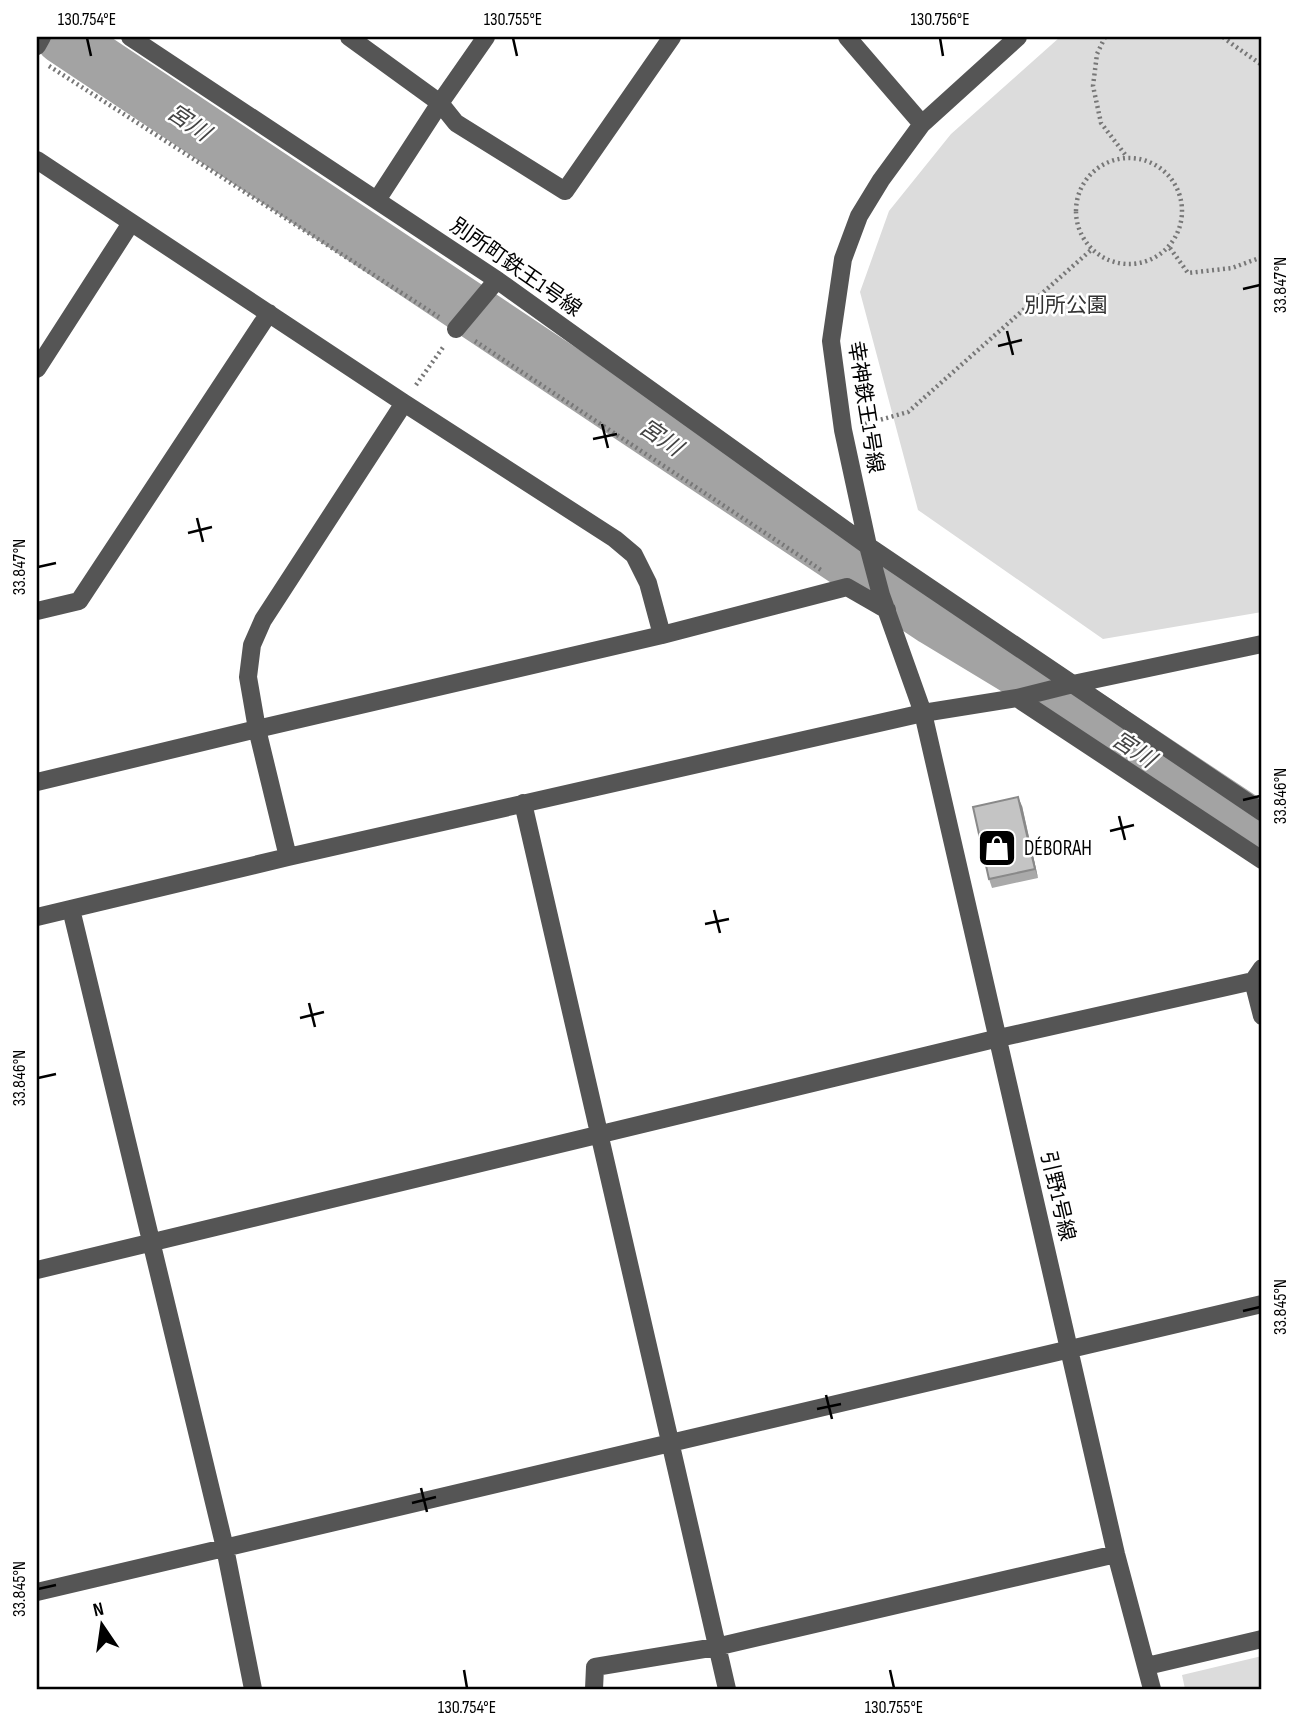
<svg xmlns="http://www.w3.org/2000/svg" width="1299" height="1726" font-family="'Sofia Sans Condensed','Noto Sans JP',sans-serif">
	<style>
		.green { fill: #dcdcdc }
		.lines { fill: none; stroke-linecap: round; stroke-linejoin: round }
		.river { stroke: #a3a3a3; stroke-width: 54 }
		.path { stroke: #777; stroke-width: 4.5; stroke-dasharray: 2 3.5; stroke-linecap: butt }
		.minor { stroke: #555; stroke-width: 18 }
		.wall { fill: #a9a9a9 }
		.shaded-wall { fill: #898989 }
		.building { fill: #c4c4c4; stroke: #898989; stroke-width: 2 }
		.ticks { fill: none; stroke: #000; stroke-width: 2.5 }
		.labels { text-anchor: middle; stroke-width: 5; stroke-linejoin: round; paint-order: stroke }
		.street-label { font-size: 21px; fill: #000; stroke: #fff }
		.park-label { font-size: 21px; fill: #333; stroke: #fff }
		.poi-label { font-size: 21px; fill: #000; stroke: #fff; text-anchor: start }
		.water-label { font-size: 23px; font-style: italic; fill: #444; stroke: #fff }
		.neatline { fill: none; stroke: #000; stroke-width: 2.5 }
		.ticks-label { font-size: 18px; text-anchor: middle; fill: #000 }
	</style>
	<rect width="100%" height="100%" fill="#fff"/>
	<path class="green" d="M 1060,37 L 1262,37 L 1262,612 L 1103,639 L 918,510 L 860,292 L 889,211 L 951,134 Z
		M 1262,1656 L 1262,1689 L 1185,1689 L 1182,1675 Z"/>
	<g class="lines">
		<path class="river" d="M 62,37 L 934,619 L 1015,668 L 1262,832"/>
		<path class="path" d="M 1105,37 L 1097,54 L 1093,86 L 1101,123 L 1127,157
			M 1223,37 L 1232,44 L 1262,65
			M 49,66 L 439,317
			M1076 211a53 53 0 1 1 106 0a53 53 0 1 1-106 0Z
			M 1170,248 L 1188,273 L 1232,268 L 1262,257
			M 475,341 L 821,570
			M 416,385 L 444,346
			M 865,424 L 908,412 L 1091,250"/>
		<path class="minor" d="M 130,37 L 497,280 L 868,546 L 1262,812
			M 349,37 L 440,103 L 486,37
			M 847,37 L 922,124
			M 1018,37 L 922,124 L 881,180 L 859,216 L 843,259 L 831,341 L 843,430 L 868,546 L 881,595 L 923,713 L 1116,1554 L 1152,1689
			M 37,46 L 42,37
			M 37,160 L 404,403 L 615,539 L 634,555 L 648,583 L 662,635
			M 377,200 L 440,103 L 456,123 L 565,191 L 672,37
			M 456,329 L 497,280
			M 37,369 L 131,223
			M 37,611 L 79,601 L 269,313
			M 1017,698 L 1262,860
			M 37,782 L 257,729 L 662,635 L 847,587 L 887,610
			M 523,803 L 727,1689
			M 288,857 L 257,729 L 248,677 L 252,645 L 263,620 L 404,403
			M 71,909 L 225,1548 L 253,1689
			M 37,917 L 288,857 L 923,713 L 1017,698 L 1073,684 L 1262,644
			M 1262,968 L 1253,981 L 1262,1016
			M 37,1270 L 999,1038 L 1253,981
			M 37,1592 L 1262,1304
			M 1147,1666 L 1262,1639
			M 594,1689 L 595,1667 L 716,1647 L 1116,1554"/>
	</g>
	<path class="wall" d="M 1022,806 L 1038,878 L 992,888 L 989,879 Z"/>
	<path class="shaded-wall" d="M 1018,797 L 1022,806 L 1038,878 L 1035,869 Z"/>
	<path class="building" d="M 1018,797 L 1035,869 L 989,879 L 973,807 Z"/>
	<path class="ticks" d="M 87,38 L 91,56M 513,38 L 517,56M 940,38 L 943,56M 1243,289 L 1260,285M 1007,331 L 1013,355M 998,346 L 1022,340M 602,424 L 608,448M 593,439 L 617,434M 197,518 L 203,542M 188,533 L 212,527M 38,567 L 56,563M 1243,800 L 1260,796M 1119,816 L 1125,840M 1110,831 L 1134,825M 714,910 L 720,933M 705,924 L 729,919M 309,1003 L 315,1027M 300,1018 L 324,1012M 38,1078 L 56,1074M 1243,1311 L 1260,1307M 826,1395 L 832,1419M 817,1409 L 841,1404M 421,1488 L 427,1512M 412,1503 L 436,1497M 38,1589 L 56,1585M 464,1670 L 467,1688M 890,1670 L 894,1688"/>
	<defs>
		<g id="shop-square" transform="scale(2.0125)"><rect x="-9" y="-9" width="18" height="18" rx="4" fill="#000" stroke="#fff"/><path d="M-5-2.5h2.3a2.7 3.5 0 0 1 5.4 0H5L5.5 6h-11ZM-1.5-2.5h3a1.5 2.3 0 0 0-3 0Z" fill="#fff"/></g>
	</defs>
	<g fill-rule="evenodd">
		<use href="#shop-square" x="997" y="848"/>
	</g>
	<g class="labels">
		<g class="street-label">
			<text transform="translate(516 267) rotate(35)" y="7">別所町鉄王1号線</text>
			<text transform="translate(866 407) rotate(81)" y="7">幸神鉄王1号線</text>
			<text transform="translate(1058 1196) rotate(77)" y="7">引野1号線</text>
		</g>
		<g class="park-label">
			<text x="1066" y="312">別所公園</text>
		</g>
		<g class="poi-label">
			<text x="1024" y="855">DÉBORAH</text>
		</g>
		<g class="water-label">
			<text transform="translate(189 122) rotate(34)" y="8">宮川</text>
			<text transform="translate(661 437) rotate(34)" y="8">宮川</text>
			<text transform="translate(1134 749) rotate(33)" y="8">宮川</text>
		</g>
	</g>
	<rect width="1299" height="1726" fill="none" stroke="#ffffff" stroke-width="77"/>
	<g transform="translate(102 1625) rotate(347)" stroke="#ffffff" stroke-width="5" paint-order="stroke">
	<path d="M0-5L12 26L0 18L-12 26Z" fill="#000000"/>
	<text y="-10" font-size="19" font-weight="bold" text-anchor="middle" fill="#000000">N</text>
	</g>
	<rect x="38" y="38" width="1222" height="1650" class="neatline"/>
	<g class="ticks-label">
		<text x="87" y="25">130.754°E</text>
		<text x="513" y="25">130.755°E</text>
		<text x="940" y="25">130.756°E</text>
		<text transform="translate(1280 285) rotate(-90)" y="6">33.847°N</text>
		<text transform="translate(19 567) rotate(-90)" y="6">33.847°N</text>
		<text transform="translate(1280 796) rotate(-90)" y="6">33.846°N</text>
		<text transform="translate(19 1078) rotate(-90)" y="6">33.846°N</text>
		<text transform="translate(1280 1307) rotate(-90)" y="6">33.845°N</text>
		<text transform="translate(19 1589) rotate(-90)" y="6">33.845°N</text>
		<text x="467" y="1713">130.754°E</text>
		<text x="894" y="1713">130.755°E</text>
	</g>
</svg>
